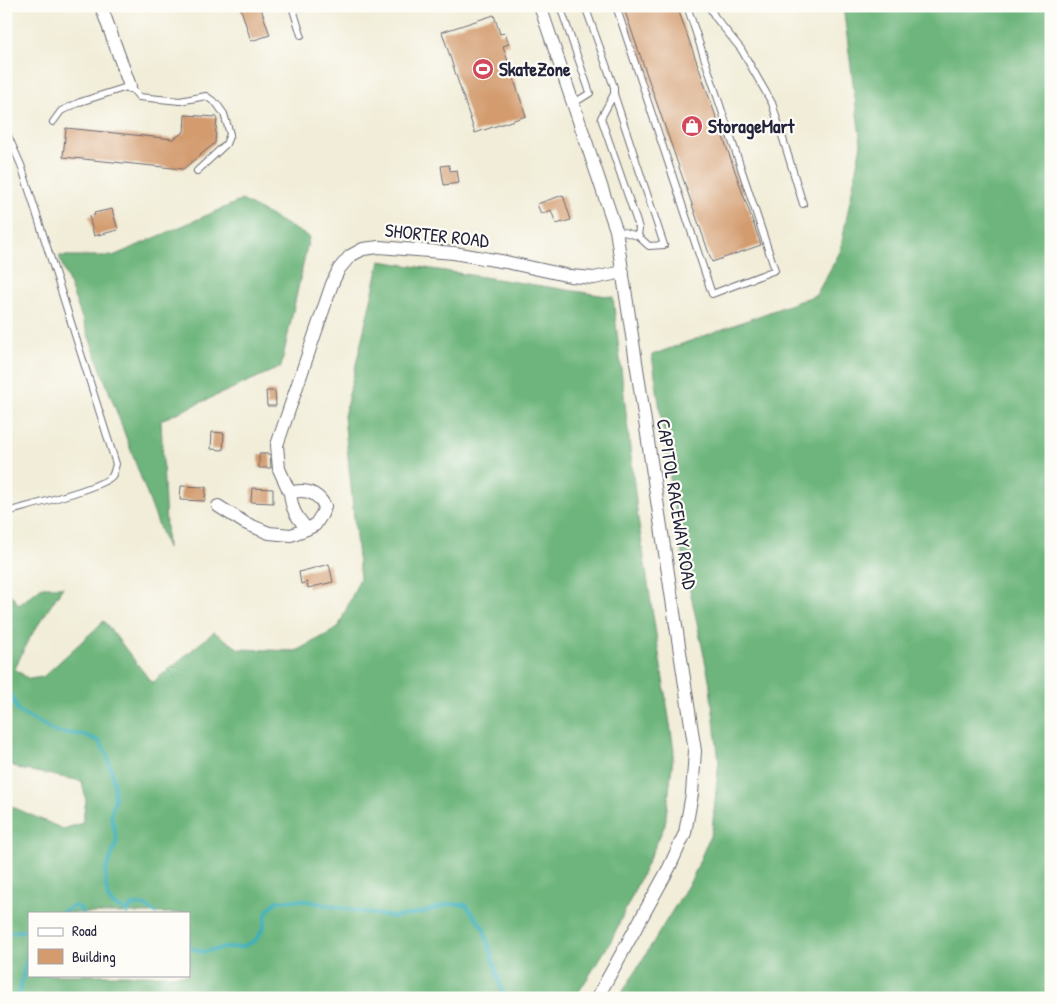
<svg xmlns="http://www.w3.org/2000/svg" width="1057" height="1004" font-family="'Patrick Hand',sans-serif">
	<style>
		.forest { fill: #6db57b; stroke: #486c5b; fill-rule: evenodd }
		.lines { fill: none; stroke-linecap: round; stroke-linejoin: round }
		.stream { stroke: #40b0b9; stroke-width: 4 }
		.building { fill: #d39b6e }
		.service-casing { stroke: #6a6972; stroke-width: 8 }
		.minor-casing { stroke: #6a6972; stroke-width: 14 }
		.service { stroke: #fff; stroke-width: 6 }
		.minor { stroke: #fff; stroke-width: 12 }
		.labels { text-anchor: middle; stroke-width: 4.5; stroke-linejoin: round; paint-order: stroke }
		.poi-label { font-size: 19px; font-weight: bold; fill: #22223b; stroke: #fdfcf7; text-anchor: start }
		.street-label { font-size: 19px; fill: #22223b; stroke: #fdfcf7 }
	</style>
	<rect width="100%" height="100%" fill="#fdfcf7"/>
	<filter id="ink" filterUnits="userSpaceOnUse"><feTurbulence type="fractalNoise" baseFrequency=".02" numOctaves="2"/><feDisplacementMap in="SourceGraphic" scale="10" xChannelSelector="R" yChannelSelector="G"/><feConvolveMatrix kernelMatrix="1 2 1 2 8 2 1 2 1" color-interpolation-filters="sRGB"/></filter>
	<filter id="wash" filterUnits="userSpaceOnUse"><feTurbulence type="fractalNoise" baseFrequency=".0096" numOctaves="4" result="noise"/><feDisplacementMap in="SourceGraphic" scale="20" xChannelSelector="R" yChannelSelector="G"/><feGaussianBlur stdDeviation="1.12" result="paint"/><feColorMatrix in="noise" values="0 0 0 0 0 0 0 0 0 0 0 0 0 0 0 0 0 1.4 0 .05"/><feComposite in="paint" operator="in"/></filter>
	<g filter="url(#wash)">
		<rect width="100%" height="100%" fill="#f1edd8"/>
		<path class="forest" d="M 843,6 L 1051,6 L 1051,998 L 619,998 L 693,877 L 712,831 L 719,761 L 709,679 L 679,539 L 652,355 L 816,295 L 840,252 L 861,144 Z
			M 242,200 L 309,237 L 281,367 L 161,420 L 167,548 L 59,256 L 113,256 Z
			M 380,261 L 613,297 L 638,519 L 674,750 L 665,825 L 611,941 L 575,998 L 6,998 L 6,804 L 63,829 L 82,823 L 86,801 L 82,781 L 20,769 L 6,762 L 6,589 L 19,605 L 42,587 L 63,587 L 27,642 L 15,669 L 29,679 L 43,677 L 104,621 L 152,683 L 214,632 L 239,649 L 296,651 L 338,628 L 360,578 L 344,416 ZM 29,913 L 189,913 L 189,975 L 29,975 Z"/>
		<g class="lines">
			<path class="stream" d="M 6,689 L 12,697 L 18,711 L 55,732 L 84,735 L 99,741 L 107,754 L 113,777 L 115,798 L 111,815 L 117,841 L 106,870 L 106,888 L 108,899 L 115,906 L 127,911
				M 59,913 L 75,906 L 81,909 L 82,913
				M 127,913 L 127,911 L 133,905 L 146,906 L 155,913
				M 6,933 L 29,930
				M 189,947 L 202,952 L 224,948 L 242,947 L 256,940 L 264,927 L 267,911 L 277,901 L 301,900 L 368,913 L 394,917 L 420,913 L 450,904 L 466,905 L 484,929 L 504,998
				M 18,998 L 29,947"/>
		</g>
		<g id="blocks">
			<path class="building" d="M 240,6 L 260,6 L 270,35 L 251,41 Z
				M 623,6 L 677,6 L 761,245 L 712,262 Z
				M 494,15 L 500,34 L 505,33 L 509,44 L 503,46 L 526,116 L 475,133 L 442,32 Z
				M 185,115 L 217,117 L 215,143 L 183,169 L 63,157 L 66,128 L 173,139 L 184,132 Z
				M 449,165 L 450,171 L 457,170 L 459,183 L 444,185 L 441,166 Z
				M 563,195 L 571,220 L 556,224 L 551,210 L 541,214 L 537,204 Z
				M 112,209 L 118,230 L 94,236 L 89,216 L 95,215 L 94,213 Z
				M 266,391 L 275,391 L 276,406 L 267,406 Z
				M 212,432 L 224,433 L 223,450 L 211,449 Z
				M 259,454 L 270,454 L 271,468 L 259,468 Z
				M 181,486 L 206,487 L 205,501 L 180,500 Z
				M 252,488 L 273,489 L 273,503 L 251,502 Z
				M 329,564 L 333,582 L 308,588 L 307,582 L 301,584 L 299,572 Z"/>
		</g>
	</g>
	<g filter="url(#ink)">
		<use href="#blocks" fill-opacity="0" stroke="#6a6972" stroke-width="1"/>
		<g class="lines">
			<g class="service-casing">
				<path id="service" d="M 292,6 L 301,35
					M 560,6 L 590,93 L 574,103
					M 585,6 L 614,87 L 614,94 L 664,245 L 649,246 L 638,236 L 616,230
					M 616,6 L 712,294 L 775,270 L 687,6
					M 709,6 L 715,17 L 741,49 L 772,103 L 803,204
					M 614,94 L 601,118 L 639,228 L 638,236
					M 53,122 L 61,111 L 80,102 L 130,86 L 139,97 L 180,101 L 206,96 L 217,104 L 224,114 L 230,134 L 226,144 L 197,171
					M 6,131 L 21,165 L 116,464 C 115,467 114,473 112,476 C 104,487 28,506 11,511 L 6,510"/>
			</g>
			<g class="minor-casing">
				<path id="minor" d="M 101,6 L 130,86
					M 540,6 L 616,230 L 695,751 L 692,794 L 685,833 L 669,868 L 597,998
					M 290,493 C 292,511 296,516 307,529
					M 218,506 L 245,523 L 269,533 L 291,535 L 307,529 L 315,525 L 322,514 L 325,506 C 317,492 305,488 290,493 L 279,469 L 277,445 L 332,284 L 339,269 L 350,256 L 363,249 L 379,247 L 454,253 L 506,262 L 570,276 L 594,278 L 623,272"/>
			</g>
			<use href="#service" class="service"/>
			<use href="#minor" class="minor"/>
		</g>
	</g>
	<defs>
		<g id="stadium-disc" transform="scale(1.125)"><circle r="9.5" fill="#d1495b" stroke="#fdfcf7"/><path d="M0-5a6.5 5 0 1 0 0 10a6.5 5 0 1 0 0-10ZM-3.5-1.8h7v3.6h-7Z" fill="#fff"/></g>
		<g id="shop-disc" transform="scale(1.125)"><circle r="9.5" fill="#d1495b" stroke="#fdfcf7"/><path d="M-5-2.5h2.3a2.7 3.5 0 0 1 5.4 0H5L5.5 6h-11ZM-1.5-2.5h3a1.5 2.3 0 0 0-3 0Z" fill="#fff"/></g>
	</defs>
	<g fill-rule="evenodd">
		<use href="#stadium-disc" x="483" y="69"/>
		<use href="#shop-disc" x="692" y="126"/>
	</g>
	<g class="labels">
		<g class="poi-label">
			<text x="499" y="76">SkateZone</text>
			<text x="708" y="133">StorageMart</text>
		</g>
		<g class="street-label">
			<text transform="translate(437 235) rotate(6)" y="7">SHORTER ROAD</text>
			<text transform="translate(677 504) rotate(81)" y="7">CAPITOL RACEWAY ROAD</text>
		</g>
	</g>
	<rect width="1057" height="1004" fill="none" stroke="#fdfcf7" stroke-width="25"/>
	<rect x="28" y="912" width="162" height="65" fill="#fdfcf7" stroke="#a5a5ac"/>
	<rect x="38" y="928" width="25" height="8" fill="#ffffff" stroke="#a5a5ac"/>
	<text x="72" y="936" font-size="15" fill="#22223b">Road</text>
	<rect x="38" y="949" width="25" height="15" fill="#d39b6e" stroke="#a5a5ac"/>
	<text x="72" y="962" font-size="15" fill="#22223b">Building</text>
</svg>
